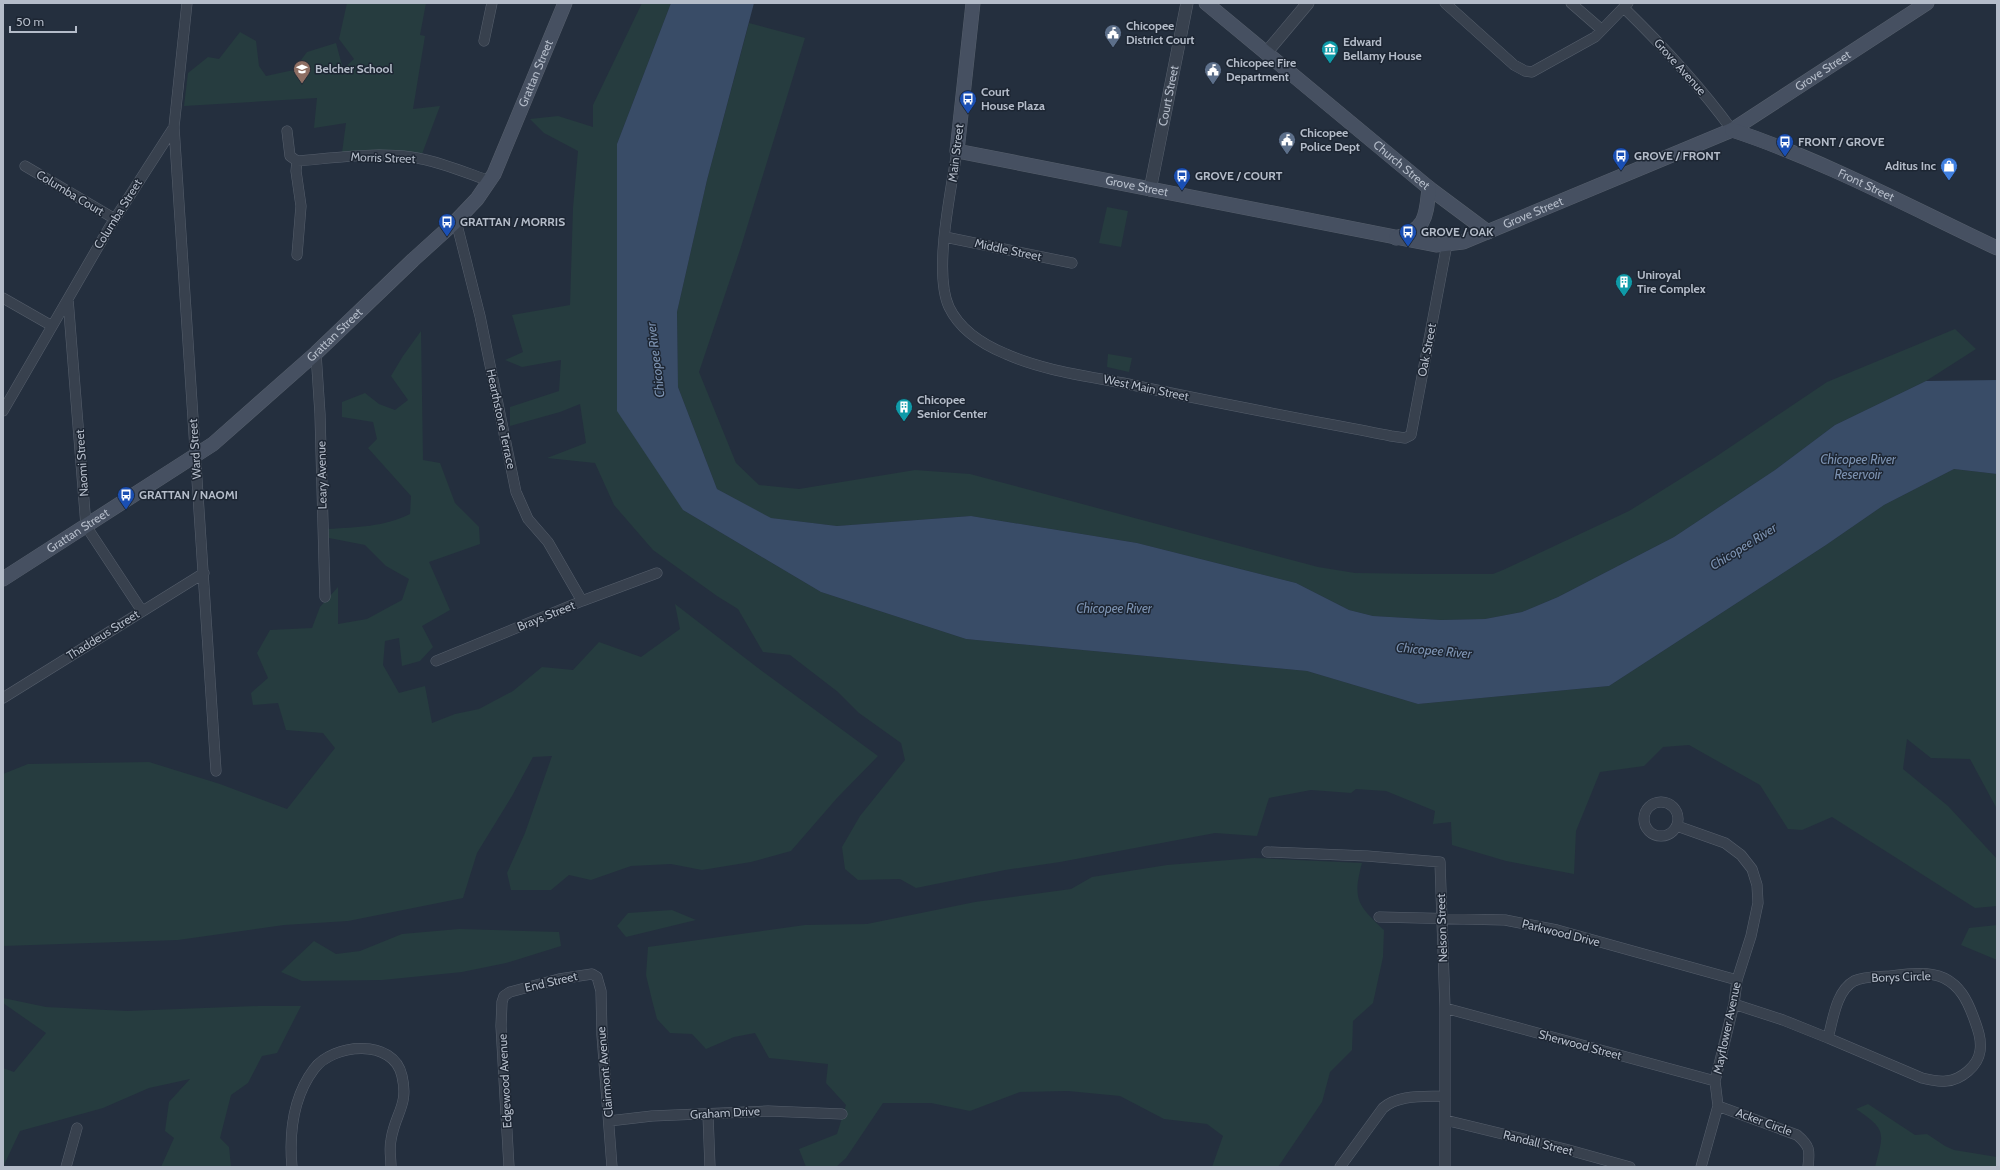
<svg xmlns="http://www.w3.org/2000/svg" width="2000" height="1170" font-family="Cabin,sans-serif">
	<style>
		.green { fill: #263c3f }
		.water { fill: #394c67 }
		.lines { fill: none; stroke-linecap: round; stroke-linejoin: round }
		.minor-casing { stroke: #565f6c; stroke-width: 11 }
		.tertiary-casing { stroke: #565f6c; stroke-width: 13 }
		.secondary-casing { stroke: #565f6c; stroke-width: 15 }
		.minor { stroke: #38414e; stroke-width: 10 }
		.tertiary { stroke: #38414e; stroke-width: 12 }
		.secondary { stroke: #465061; stroke-width: 14 }
		.labels { text-anchor: middle; stroke-width: 3; stroke-linejoin: round; paint-order: stroke }
		.poi-label { font-size: 12px; font-weight: bold; fill: #b4bcc9; stroke: #1d2633; text-anchor: start }
		.street-label { font-size: 12px; fill: #b4bcc9; stroke: #1d2633 }
		.water-label { font-size: 13px; font-style: italic; fill: #7c92b1; stroke: #1d2633 }
	</style>
	<rect width="100%" height="100%" fill="#242f3e"/>
	<path class="green" d="M 347,3 L 426,3 L 420,35 L 425,36 L 413,109 L 440,106 L 422,154 L 342,153 L 346,123 L 314,128 L 317,98 L 184,106 L 188,73 L 208,57 L 219,59 L 240,32 L 256,41 L 259,66 L 266,76 L 303,68 L 301,60 L 307,52 L 336,43 L 343,69 L 354,59 L 339,39 Z
		M 642,3 L 671,3 L 617,144 L 683,510 L 821,592 L 966,639 L 1307,671 L 1418,704 L 1609,686 L 1826,545 L 1884,505 L 1954,469 L 1997,474 L 1997,809 L 1970,759 L 1931,758 L 1907,739 L 1903,769 L 1948,806 L 1997,859 L 1997,906 L 1975,908 L 1832,817 L 1802,830 L 1788,829 L 1760,785 L 1689,745 L 1663,747 L 1644,766 L 1600,772 L 1576,831 L 1574,874 L 1506,861 L 1452,845 L 1451,822 L 1433,824 L 1435,811 L 1386,791 L 1356,789 L 1351,793 L 1311,790 L 1269,798 L 1257,836 L 1215,833 L 1060,862 L 1005,870 L 916,888 L 900,879 L 858,880 L 845,869 L 842,847 L 860,816 L 905,760 L 901,743 L 859,713 L 838,692 L 790,655 L 763,652 L 738,609 L 717,596 L 653,550 L 614,505 L 595,463 L 547,458 L 586,443 L 580,404 L 560,412 L 510,426 L 510,407 L 559,391 L 561,360 L 522,367 L 505,360 L 523,352 L 512,315 L 570,305 L 573,208 L 578,151 L 544,133 L 530,119 L 558,116 L 593,127 L 593,105 Z
		M 749,23 L 805,38 L 740,250 L 699,372 L 736,463 L 759,485 L 799,489 L 915,470 L 970,474 L 1318,567 L 1355,573 L 1424,574 L 1493,574 L 1503,570 L 1629,511 L 1714,458 L 1827,382 L 1955,329 L 1976,349 L 1926,381 L 1835,425 L 1775,470 L 1674,537 L 1558,597 L 1522,612 L 1485,619 L 1441,620 L 1373,616 L 1349,610 L 1296,583 L 1137,543 L 971,516 L 837,526 L 770,518 L 717,489 L 678,387 L 677,312 L 707,180 Z
		M 1107,207 L 1128,211 L 1121,247 L 1099,243 Z
		M 421,331 L 423,460 L 440,463 L 455,503 L 479,527 L 480,544 L 429,562 L 450,610 L 422,626 L 433,647 L 420,661 L 402,666 L 399,638 L 385,641 L 383,665 L 399,693 L 425,686 L 432,723 L 455,714 L 479,709 L 513,691 L 542,667 L 573,670 L 599,642 L 641,657 L 680,629 L 675,604 L 758,668 L 878,756 L 837,798 L 791,851 L 751,862 L 702,870 L 671,864 L 631,866 L 591,880 L 569,875 L 551,890 L 511,890 L 507,873 L 525,833 L 552,756 L 533,757 L 512,796 L 477,853 L 463,898 L 348,921 L 284,925 L 178,940 L 3,946 L 3,774 L 28,764 L 149,762 L 220,784 L 287,809 L 335,748 L 323,733 L 286,730 L 278,703 L 253,705 L 251,693 L 268,678 L 257,653 L 270,630 L 312,628 L 320,607 L 338,587 L 338,624 L 367,619 L 402,600 L 409,579 L 386,566 L 365,545 L 329,538 L 328,529 C 357,527 384,527 410,514 L 411,496 L 368,448 L 377,439 L 373,422 L 342,417 L 342,402 L 365,393 L 379,404 L 395,410 L 408,400 L 391,376 L 403,356 Z
		M 1108,354 L 1132,358 L 1129,372 L 1107,367 Z
		M 1254,858 L 1362,863 C 1352,900 1358,905 1384,930 L 1383,957 L 1373,1003 L 1353,1021 L 1352,1050 L 1330,1072 L 1322,1102 L 1278,1167 L 1212,1167 L 1223,1136 L 1207,1124 L 1164,1119 L 1120,1096 L 1068,1091 L 1020,1092 L 970,1111 L 931,1103 L 883,1103 L 846,1158 L 836,1167 L 806,1167 L 799,1149 L 837,1134 L 846,1105 L 826,1083 L 828,1064 L 769,1058 L 755,1033 L 734,1037 L 706,1049 L 692,1034 L 670,1033 L 657,1019 L 652,1000 L 646,975 L 648,947 L 805,925 L 867,924 L 975,902 L 1071,889 L 1092,877 L 1167,865 Z
		M 672,910 L 696,920 L 626,937 L 617,926 L 628,913 Z
		M 1997,925 L 1997,960 L 1961,945 L 1969,928 Z
		M 459,929 L 559,932 L 561,946 L 506,963 L 462,972 L 382,980 L 302,981 L 281,972 L 314,941 L 336,954 L 360,951 L 402,934 Z
		M 3,998 L 46,1007 L 127,1011 L 259,1006 L 301,1006 L 277,1053 L 262,1056 L 248,1083 L 231,1095 L 220,1138 L 229,1147 L 231,1167 L 161,1167 L 174,1138 L 165,1131 L 169,1102 L 190,1079 L 149,1088 L 103,1108 L 20,1131 L 3,1167 L 3,1068 L 14,1072 L 46,1033 L 3,1003 Z
		M 1868,1104 L 1915,1135 L 1927,1134 L 1945,1146 L 1954,1150 L 1997,1157 L 1997,1167 L 1875,1167 C 1884,1132 1887,1130 1856,1109 Z"/>
	<path class="water" d="M 671,3 L 754,3 L 707,180 L 677,312 L 678,387 L 717,489 L 771,518 L 837,526 L 971,516 L 1137,543 L 1296,583 L 1349,610 L 1373,616 L 1441,620 L 1485,619 L 1522,612 L 1558,597 L 1674,537 L 1775,470 L 1835,425 L 1926,381 L 1997,380 L 1997,474 L 1954,469 L 1884,505 L 1826,545 L 1609,686 L 1418,704 L 1307,671 L 966,639 L 821,592 L 683,510 L 617,411 L 617,144 Z"/>
	<g class="lines">
		<g class="minor-casing">
			<path id="minor" d="M 1445,3 L 1514,65 L 1525,71 L 1532,72 L 1595,37 L 1628,3
				M 1571,3 L 1602,30
				M 1624,8 C 1663,46 1700,86 1732,130
				M 484,41 L 492,3
				M 174,127 L 216,771
				M 287,131 L 290,156 L 297,161 L 296,171 L 301,206 L 297,255
				M 957,151 C 951,191 933,272 949,307 C 960,330 984,345 1006,354 C 1044,371 1088,376 1128,384 C 1216,403 1303,419 1391,436 L 1405,438 L 1411,435 L 1447,244
				M 297,161 C 334,158 373,152 411,157 C 438,161 464,172 490,181
				M 25,166 L 115,219
				M 456,221 L 480,316 L 516,492 L 528,519 L 548,542 L 582,601
				M 945,237 L 1072,263
				M 3,298 L 52,326
				M 68,299 L 86,526 L 142,611
				M 316,353 L 320,414 L 325,597
				M 3,411 L 109,228 L 174,127 L 187,3
				M 436,661 L 582,601 L 657,573
				M 3,698 L 204,573
				M1644 819a17 17 0 1 1 34 0a17 17 0 1 1-34 0Z
				M 1677,826 L 1725,843 L 1741,855 L 1752,869 L 1757,885 L 1758,903 L 1751,936 L 1737,980 L 1734,1004 L 1715,1081 L 1718,1106 L 1701,1167
				M 1267,852 L 1367,856 L 1440,862 L 1445,1008 L 1445,1167
				M 1379,917 L 1505,920 L 1557,930 L 1737,980
				M 1734,1004 L 1783,1020 L 1828,1038 C 1833,1020 1836,991 1854,981 C 1864,976 1879,977 1890,976 C 1907,974 1928,971 1944,978 C 1960,986 1967,1000 1973,1016 C 1977,1027 1982,1039 1980,1051 C 1978,1066 1961,1080 1946,1081 C 1938,1082 1930,1080 1922,1078 L 1828,1038
				M 1445,1008 L 1715,1081
				M 1718,1106 L 1797,1135 C 1810,1146 1810,1150 1808,1167
				M 708,1115 L 710,1167
				M 1445,1120 L 1565,1149 L 1630,1167
				M 609,1121 L 652,1116 L 768,1111 L 842,1114
				M 66,1167 L 77,1128
				M 292,1167 C 289,1133 293,1097 314,1069 C 333,1043 394,1038 402,1076 C 409,1106 395,1113 391,1140 C 389,1148 391,1158 391,1167
				M 509,1167 L 501,1026 L 502,1002 L 504,996 L 510,992 L 559,979 L 592,974 L 597,977 L 601,991 L 602,1035 L 612,1167
				M 1340,1167 L 1383,1108 C 1399,1094 1424,1097 1445,1096"/>
		</g>
		<g class="tertiary-casing">
			<g id="tertiary">
				<path d="M 1266,53 L 1308,3"/>
				<path id="s1" d="M 1150,190 L 1187,3"/>
			</g>
		</g>
		<g class="secondary-casing">
			<g id="secondary">
				<path id="s2" d="M 973,3 L 957,151 L 1436,245 L 1463,242 L 1732,130 L 1927,3"/>
				<path id="s3" d="M 1206,3 L 1429,188 L 1488,232"/>
				<path id="s4" d="M 1732,130 C 1823,160 1910,207 1997,248"/>
				<path d="M 1396,238 C 1427,229 1426,216 1429,188"/>
				<path id="s5" d="M 3,579 L 213,444 L 316,353 L 413,260 L 456,221 L 477,199 L 494,174 L 565,3"/>
			</g>
		</g>
		<use href="#minor" class="minor"/>
		<use href="#tertiary" class="tertiary"/>
		<use href="#secondary" class="secondary"/>
	</g>
	<defs>
		<g id="civic-pin" transform="scale(0.9)"><path d="M0 17L-7.5 6A9.5 9.5 0 1 1 7.5 6Z" fill="#5c6f8a" stroke="#1d2633"/><path d="M-.6-6.5H3V-4.5H.6V-3L4-1V1h2V6H-6V1h2V-1L-.6-3ZM-1.2 2.5V6h2.4V2.5Z" fill="#fff"/></g>
		<g id="museum-pin" transform="scale(0.9)"><path d="M0 17L-7.5 6A9.5 9.5 0 1 1 7.5 6Z" fill="#0f9aa8" stroke="#1d2633"/><path d="M0-6L6-3V-2H-6V-3ZM-5-1h2V3h-2ZM-1-1h2V3h-2ZM3-1h2V3H3ZM-6 4H6V6H-6Z" fill="#fff"/></g>
		<g id="school-pin" transform="scale(0.9)"><path d="M0 17L-7.5 6A9.5 9.5 0 1 1 7.5 6Z" fill="#8d6e63" stroke="#1d2633"/><path d="M0-5L7-2L0 1L-7-2ZM-4 1L0 2.5L4 1V4Q0 6-4 4Z" fill="#fff"/></g>
		<g id="bus-pin" transform="scale(0.9)"><path d="M0 17L-7.5 6A9.5 9.5 0 1 1 7.5 6Z" fill="#1a4fb4" stroke="#1d2633"/><path d="M-5-6H5V4H4V6H2V4H-2V6H-4V4H-5ZM-3.5-4V0h7V-4ZM-3.5 1.2v1.5H-2V1.2ZM2 1.2v1.5H3.5V1.2Z" fill="#fff"/></g>
		<g id="shop-pin" transform="scale(0.9)"><path d="M0 17L-7.5 6A9.5 9.5 0 1 1 7.5 6Z" fill="#3f7fe0" stroke="#1d2633"/><path d="M-5-2.5h2.3a2.7 3.5 0 0 1 5.4 0H5L5.5 6h-11ZM-1.5-2.5h3a1.5 2.3 0 0 0-3 0Z" fill="#fff"/></g>
		<g id="building-pin" transform="scale(0.9)"><path d="M0 17L-7.5 6A9.5 9.5 0 1 1 7.5 6Z" fill="#0f9aa8" stroke="#1d2633"/><path d="M-4-6H4V6H1V3H-1V6H-4ZM-2.5-4.3h1.7v1.8h-1.7ZM.8-4.3h1.7v1.8H.8ZM-2.5-1h1.7V.8h-1.7ZM.8-1h1.7V.8H.8Z" fill="#fff"/></g>
	</defs>
	<g fill-rule="evenodd">
		<use href="#civic-pin" x="1113" y="33"/>
		<use href="#museum-pin" x="1330" y="49"/>
		<use href="#school-pin" x="302" y="69"/>
		<use href="#civic-pin" x="1213" y="70"/>
		<use href="#bus-pin" x="968" y="99"/>
		<use href="#civic-pin" x="1287" y="140"/>
		<use href="#bus-pin" x="1785" y="142"/>
		<use href="#bus-pin" x="1621" y="156"/>
		<use href="#shop-pin" x="1949" y="166"/>
		<use href="#bus-pin" x="1182" y="176"/>
		<use href="#bus-pin" x="447" y="222"/>
		<use href="#bus-pin" x="1408" y="232"/>
		<use href="#building-pin" x="1624" y="282"/>
		<use href="#building-pin" x="904" y="407"/>
		<use href="#bus-pin" x="126" y="495"/>
	</g>
	<g class="labels">
		<g class="poi-label">
			<text x="1126" y="30">Chicopee<tspan x="1126" dy="14">District Court</tspan></text>
			<text x="1343" y="46">Edward<tspan x="1343" dy="14">Bellamy House</tspan></text>
			<text x="1226" y="67">Chicopee Fire<tspan x="1226" dy="14">Department</tspan></text>
			<text x="315" y="73">Belcher School</text>
			<text x="981" y="96">Court<tspan x="981" dy="14">House Plaza</tspan></text>
			<text x="1300" y="137">Chicopee<tspan x="1300" dy="14">Police Dept</tspan></text>
			<text x="1798" y="146">FRONT / GROVE</text>
			<text x="1634" y="160">GROVE / FRONT</text>
			<text x="1936" y="170" text-anchor="end">Aditus Inc</text>
			<text x="1195" y="180">GROVE / COURT</text>
			<text x="460" y="226">GRATTAN / MORRIS</text>
			<text x="1421" y="236">GROVE / OAK</text>
			<text x="1637" y="279">Uniroyal<tspan x="1637" dy="14">Tire Complex</tspan></text>
			<text x="917" y="404">Chicopee<tspan x="917" dy="14">Senior Center</tspan></text>
			<text x="139" y="499">GRATTAN / NAOMI</text>
		</g>
		<g class="street-label">
			<text transform="translate(1680 67) rotate(48)" y="4">Grove Avenue</text>
			<text dy="4" stroke="none"><textPath href="#s2" startOffset="1064">Grove Street</textPath></text>
			<text dy="4" stroke="none"><textPath href="#s5" startOffset="749">Grattan Street</textPath></text>
			<text dy="4" stroke="none"><textPath href="#s1" startOffset="96">Court Street</textPath></text>
			<text transform="translate(956 153) rotate(-83)" y="4">Main Street</text>
			<text transform="translate(383 158) rotate(2)" y="4">Morris Street</text>
			<text dy="4" stroke="none"><textPath href="#s3" startOffset="254">Church Street</textPath></text>
			<text dy="4" stroke="none"><textPath href="#s4" startOffset="145">Front Street</textPath></text>
			<text dy="4" stroke="none"><textPath href="#s2" startOffset="332">Grove Street</textPath></text>
			<text transform="translate(70 193) rotate(31)" y="4">Columba Court</text>
			<text dy="4" stroke="none"><textPath href="#s2" startOffset="740">Grove Street</textPath></text>
			<text transform="translate(118 214) rotate(-58)" y="4">Columba Street</text>
			<text transform="translate(1008 250) rotate(12)" y="4">Middle Street</text>
			<text dy="4" stroke="none"><textPath href="#s5" startOffset="413">Grattan Street</textPath></text>
			<text transform="translate(1427 350) rotate(-79)" y="4">Oak Street</text>
			<text transform="translate(1146 388) rotate(12)" y="4">West Main Street</text>
			<text transform="translate(501 419) rotate(78)" y="4">Hearthstone Terrace</text>
			<text transform="translate(195 449) rotate(-94)" y="4">Ward Street</text>
			<text transform="translate(82 463) rotate(-94)" y="4">Naomi Street</text>
			<text transform="translate(322 475) rotate(-91)" y="4">Leary Avenue</text>
			<text dy="4" stroke="none"><textPath href="#s5" startOffset="89">Grattan Street</textPath></text>
			<text transform="translate(546 616) rotate(-22)" y="4">Brays Street</text>
			<text transform="translate(103 635) rotate(-32)" y="4">Thaddeus Street</text>
			<text transform="translate(1442 928) rotate(-92)" y="4">Nelson Street</text>
			<text transform="translate(1561 933) rotate(14)" y="4">Parkwood Drive</text>
			<text transform="translate(1901 977) rotate(-2)" y="4">Borys Circle</text>
			<text transform="translate(551 982) rotate(-13)" y="4">End Street</text>
			<text transform="translate(1727 1028) rotate(-78)" y="4">Mayflower Avenue</text>
			<text transform="translate(1580 1045) rotate(15)" y="4">Sherwood Street</text>
			<text transform="translate(605 1072) rotate(-95)" y="4">Clairmont Avenue</text>
			<text transform="translate(505 1081) rotate(-93)" y="4">Edgewood Avenue</text>
			<text transform="translate(725 1113) rotate(-3)" y="4">Graham Drive</text>
			<text transform="translate(1764 1122) rotate(20)" y="4">Acker Circle</text>
			<text transform="translate(1538 1143) rotate(14)" y="4">Randall Street</text>
		</g>
		<g class="water-label">
			<text transform="translate(655 360) rotate(-97)" y="5">Chicopee River</text>
			<text x="1858" y="464">Chicopee River<tspan x="1858" dy="15">Reservoir</tspan></text>
			<text transform="translate(1743 546) rotate(-32)" y="5">Chicopee River</text>
			<text x="1114" y="613">Chicopee River</text>
			<text transform="translate(1434 650) rotate(5)" y="5">Chicopee River</text>
		</g>
	</g>
	<rect width="2000" height="1170" fill="none" stroke="#b4bcc9" stroke-width="8"/>
	<path d="M10 26v6h66v-6" fill="none" stroke="#b4bcc9" stroke-width="2"/>
	<text x="16" y="26" font-size="12" fill="#b4bcc9" stroke="#1d2633" stroke-width="3" paint-order="stroke">50 m</text>
</svg>
